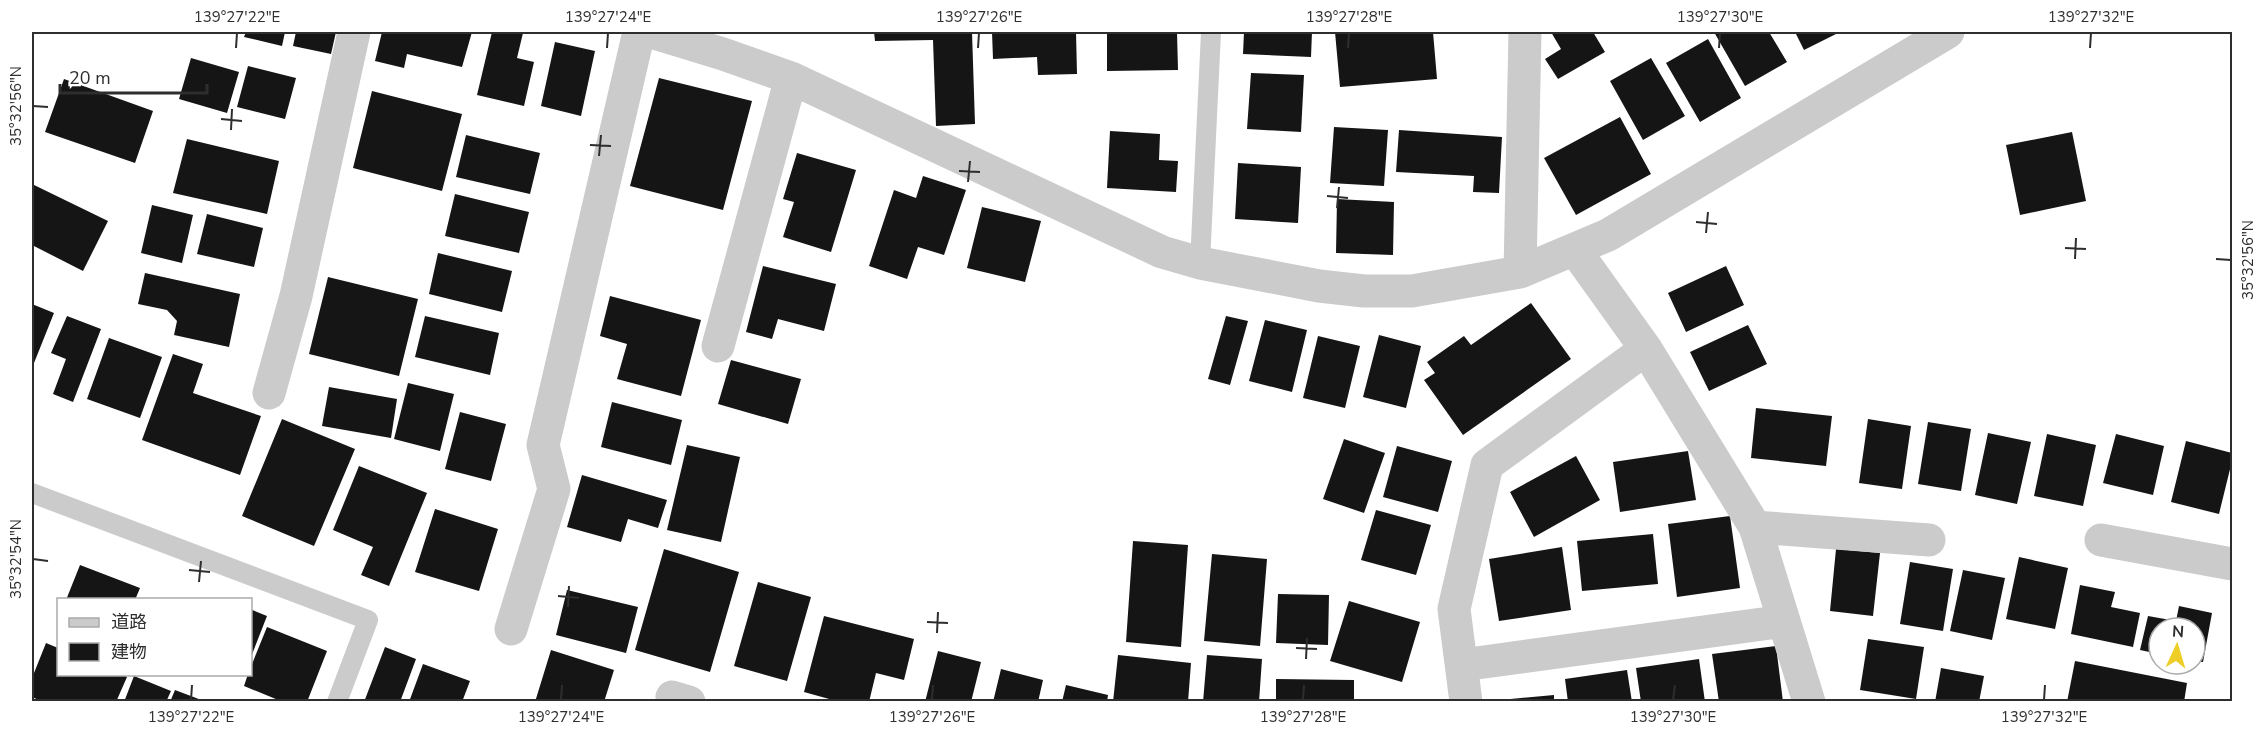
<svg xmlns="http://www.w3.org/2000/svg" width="2264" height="733" font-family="'Nunito Sans','Noto Sans JP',sans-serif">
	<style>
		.building { fill: #151515 }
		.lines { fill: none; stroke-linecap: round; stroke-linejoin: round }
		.lane { stroke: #cbcbcb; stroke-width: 20 }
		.street { stroke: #cbcbcb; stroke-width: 33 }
		.ticks { fill: none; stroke: #2e2e2e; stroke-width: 2 }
		.neatline { fill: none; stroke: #2e2e2e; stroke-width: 2 }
		.ticks-label { font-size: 15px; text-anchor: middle; fill: #2e2e2e }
	</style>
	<rect width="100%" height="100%" fill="#fff"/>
	<path class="building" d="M 246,32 L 285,32 L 282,46 L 244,37 Z
		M 296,32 L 336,32 L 331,54 L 293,46 Z
		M 382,32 L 472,32 L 462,67 L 407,54 L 404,68 L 375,61 Z
		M 492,32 L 523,33 L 517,58 L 534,62 L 524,106 L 477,95 Z
		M 874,32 L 972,32 L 975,124 L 936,126 L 933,40 L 875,41 Z
		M 992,32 L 1076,32 L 1077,74 L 1038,75 L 1037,57 L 993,59 Z
		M 1107,32 L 1177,32 L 1178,70 L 1107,71 Z
		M 1244,32 L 1312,32 L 1311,57 L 1243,54 Z
		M 1335,32 L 1433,32 L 1437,79 L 1340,87 Z
		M 1551,32 L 1593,32 L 1605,52 L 1558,79 L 1545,59 L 1561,49 Z
		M 1714,32 L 1769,32 L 1787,62 L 1745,86 Z
		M 1795,32 L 1840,32 L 1804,50 Z
		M 1708,39 L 1741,98 L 1700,122 L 1666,63 Z
		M 555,42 L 595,51 L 581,116 L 541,106 Z
		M 191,58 L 239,72 L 227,113 L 179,99 Z
		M 1651,58 L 1685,116 L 1643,140 L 1610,81 Z
		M 248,66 L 296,78 L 285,119 L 237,107 Z
		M 1251,73 L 1304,75 L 1301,132 L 1247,129 Z
		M 659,78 L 752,101 L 723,210 L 630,186 Z
		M 64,79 L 153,111 L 135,163 L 45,132 Z
		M 372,91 L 462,114 L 442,191 L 353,168 Z
		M 1620,117 L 1651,174 L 1576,215 L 1544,158 Z
		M 1334,127 L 1388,130 L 1384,186 L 1330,183 Z
		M 1399,130 L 1502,137 L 1499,193 L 1473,192 L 1474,176 L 1396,172 Z
		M 1110,131 L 1160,134 L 1159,160 L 1178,161 L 1176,192 L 1107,188 Z
		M 2072,132 L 2086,201 L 2020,215 L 2006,145 Z
		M 466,135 L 540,153 L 530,194 L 456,177 Z
		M 187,139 L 279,161 L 267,214 L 173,193 Z
		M 797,153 L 856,170 L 831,252 L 783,237 L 794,202 L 783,199 Z
		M 1238,163 L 1301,167 L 1298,223 L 1235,219 Z
		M 923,176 L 966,190 L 944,255 L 918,247 L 907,279 L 869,266 L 894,190 L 916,198 Z
		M 32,184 L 108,221 L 83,271 L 32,245 Z
		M 455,194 L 529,212 L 519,253 L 445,236 Z
		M 1337,199 L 1394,202 L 1393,255 L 1336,253 Z
		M 152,205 L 193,215 L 182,263 L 141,253 Z
		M 982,207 L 1041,221 L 1025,282 L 967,268 Z
		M 207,214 L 263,228 L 254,267 L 197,254 Z
		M 438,253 L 512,271 L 502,312 L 429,294 Z
		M 763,266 L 836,284 L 824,331 L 778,319 L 772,339 L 746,332 Z
		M 1726,266 L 1744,305 L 1686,332 L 1668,293 Z
		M 145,273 L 240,294 L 229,347 L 174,335 L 177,321 L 167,310 L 138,304 Z
		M 328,277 L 418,299 L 399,376 L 309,354 Z
		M 610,296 L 701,320 L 681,396 L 617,379 L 627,344 L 600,336 Z
		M 1531,303 L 1571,359 L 1463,435 L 1424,380 L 1435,373 L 1427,362 L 1464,336 L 1471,345 Z
		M 32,304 L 54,313 L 32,368 Z
		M 67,316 L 101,329 L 73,402 L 53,394 L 66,359 L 51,353 Z
		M 425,316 L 499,333 L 490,375 L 415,357 Z
		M 1226,316 L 1248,321 L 1230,385 L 1208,379 Z
		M 1265,320 L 1307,330 L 1292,392 L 1249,381 Z
		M 1748,325 L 1767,364 L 1709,391 L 1690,352 Z
		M 1379,335 L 1421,346 L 1406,408 L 1363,397 Z
		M 1318,336 L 1360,346 L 1345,408 L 1303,398 Z
		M 109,338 L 162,357 L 140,418 L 87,399 Z
		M 173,354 L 203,364 L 193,393 L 261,416 L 240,475 L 142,440 Z
		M 731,360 L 801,379 L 788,424 L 718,404 Z
		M 408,383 L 454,394 L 440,451 L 394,439 Z
		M 329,387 L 397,399 L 391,438 L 322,426 Z
		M 612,402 L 682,420 L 671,465 L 601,447 Z
		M 1756,408 L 1832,416 L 1826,466 L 1751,458 Z
		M 460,412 L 506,424 L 491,481 L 445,469 Z
		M 282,419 L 355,449 L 314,546 L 242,516 Z
		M 1868,419 L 1911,426 L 1902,489 L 1859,483 Z
		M 1928,422 L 1971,429 L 1961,491 L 1918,484 Z
		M 1988,433 L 2031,442 L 2017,504 L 1975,495 Z
		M 2047,434 L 2096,445 L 2083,506 L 2034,496 Z
		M 2116,434 L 2164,446 L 2153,495 L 2103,483 Z
		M 1344,439 L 1385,453 L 1364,513 L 1323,499 Z
		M 2186,441 L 2232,453 L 2232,461 L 2219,514 L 2171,502 Z
		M 687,445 L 740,457 L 721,542 L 667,530 Z
		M 1397,446 L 1452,461 L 1438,512 L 1383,497 Z
		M 1688,451 L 1696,500 L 1620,512 L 1613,462 Z
		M 1576,456 L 1600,500 L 1534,537 L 1510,492 Z
		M 359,466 L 427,493 L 389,586 L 361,575 L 373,547 L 333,530 Z
		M 582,475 L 667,500 L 658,528 L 628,519 L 621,542 L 567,527 Z
		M 435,509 L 498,529 L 479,591 L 415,572 Z
		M 1376,510 L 1431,525 L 1416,575 L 1361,560 Z
		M 1730,516 L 1740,588 L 1677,597 L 1668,524 Z
		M 1653,534 L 1658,584 L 1582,591 L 1577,541 Z
		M 1133,541 L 1188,545 L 1181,647 L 1126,642 Z
		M 1562,547 L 1571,610 L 1499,621 L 1489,559 Z
		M 664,549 L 739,572 L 710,672 L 635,650 Z
		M 1836,549 L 1880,553 L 1873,616 L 1830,611 Z
		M 1212,554 L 1267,559 L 1260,646 L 1204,641 Z
		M 2019,557 L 2068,568 L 2055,629 L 2006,619 Z
		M 1910,562 L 1953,569 L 1943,631 L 1900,624 Z
		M 80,565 L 140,588 L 135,600 L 66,600 Z
		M 1963,570 L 2005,578 L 1992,640 L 1950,631 Z
		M 758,582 L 811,597 L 787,681 L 734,666 Z
		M 2080,585 L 2115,592 L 2111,607 L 2140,613 L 2133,647 L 2071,634 Z
		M 567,590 L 638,607 L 626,653 L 556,635 Z
		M 1278,594 L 1329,595 L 1328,645 L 1276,643 Z
		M 1349,601 L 1420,622 L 1402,682 L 1330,661 Z
		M 2179,606 L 2212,613 L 2203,662 L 2195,661 L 2195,628 L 2159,628 L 2159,654 L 2140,650 L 2148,616 L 2176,621 Z
		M 250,609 L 267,616 L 251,657 L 250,657 Z
		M 824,616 L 914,639 L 904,680 L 876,673 L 869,702 L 840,702 L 804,692 Z
		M 267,627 L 327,651 L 307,702 L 283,702 L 244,686 L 248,674 L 250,674 L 250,669 Z
		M 1868,639 L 1924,647 L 1916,699 L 1860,690 Z
		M 46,643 L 58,648 L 58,674 L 122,674 L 127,677 L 116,702 L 43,702 L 32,697 L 32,678 Z
		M 1776,646 L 1783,702 L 1719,702 L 1712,654 Z
		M 385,647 L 416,659 L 400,702 L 364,702 Z
		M 551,650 L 614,670 L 604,702 L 535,702 Z
		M 938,651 L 981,662 L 971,702 L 925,702 Z
		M 1118,655 L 1191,663 L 1188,702 L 1113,702 Z
		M 1207,655 L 1262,659 L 1259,702 L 1203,702 Z
		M 1699,659 L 1705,702 L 1641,702 L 1636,668 Z
		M 2075,661 L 2187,683 L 2184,702 L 2067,702 Z
		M 423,664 L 470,681 L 462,702 L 409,702 Z
		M 1941,668 L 1984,676 L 1979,702 L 1935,702 Z
		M 1001,669 L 1043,680 L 1038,702 L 993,702 Z
		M 1627,670 L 1632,702 L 1568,702 L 1565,679 Z
		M 134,676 L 171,691 L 166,702 L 124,702 Z
		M 1276,679 L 1354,680 L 1354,702 L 1276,702 Z
		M 1066,685 L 1108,695 L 1107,702 L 1062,702 Z
		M 175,690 L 204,701 L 204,702 L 170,702 Z
		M 1554,695 L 1554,702 L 1500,702 L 1500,700 Z"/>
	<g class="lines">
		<path class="lane" d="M 1200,263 L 1211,32
			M 32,493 L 368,620 L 337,702"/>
		<path class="street" d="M 651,32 L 723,54 L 791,78 L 1162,252 L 1200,263 L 1319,286 L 1364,291 L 1412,291 L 1520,272 L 1608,235 L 1948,32
			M 1575,250 L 1646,349 L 1755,527 L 1809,702
			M 1520,272 L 1525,32
			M 718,346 L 791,78
			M 269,393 L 296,296 L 354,32
			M 1755,527 L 1929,540
			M 2101,540 L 2232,564
			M 511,629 L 554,489 L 543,445 L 639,32
			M 1462,665 L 1784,621
			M 672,697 L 689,702
			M 1466,702 L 1454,609 L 1487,465 L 1646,349"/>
	</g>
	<path class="ticks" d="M 236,48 L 237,33M 607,48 L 608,33M 978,48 L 979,33M 1348,48 L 1349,33M 1719,48 L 1720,33M 2090,48 L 2091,33M 33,106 L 48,107M 221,119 L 242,121M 231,130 L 232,109M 590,145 L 611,146M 599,156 L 601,135M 959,171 L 980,172M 968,182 L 970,161M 1327,196 L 1348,198M 1337,208 L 1339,187M 1696,222 L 1717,224M 1706,233 L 1708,212M 2065,248 L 2086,249M 2075,259 L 2076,238M 2216,259 L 2231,260M 33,559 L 48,561M 189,570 L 210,572M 199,582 L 201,561M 558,596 L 579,598M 568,607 L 569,586M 927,622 L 948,623M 937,633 L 938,612M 1296,648 L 1317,649M 1306,659 L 1307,638M 191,700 L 192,685M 561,700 L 562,685M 932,700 L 933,685M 1303,700 L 1304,685M 1673,700 L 1675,685M 2044,700 L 2045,685"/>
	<rect width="2264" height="733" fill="none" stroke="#ffffff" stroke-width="66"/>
	<rect x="57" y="598" width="195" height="78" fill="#ffffff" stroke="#ababab" stroke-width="1.5"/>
	<rect x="69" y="618" width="30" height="9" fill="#cbcbcb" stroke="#ababab" stroke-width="1.5"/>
	<text x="111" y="628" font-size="18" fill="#2e2e2e">道路</text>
	<rect x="69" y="643" width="30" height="18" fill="#151515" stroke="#ababab" stroke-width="1.5"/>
	<text x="111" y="658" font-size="18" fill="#2e2e2e">建物</text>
	<g transform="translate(2177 646) rotate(4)"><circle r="28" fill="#ffffff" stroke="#ababab" stroke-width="1.5"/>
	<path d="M0-4.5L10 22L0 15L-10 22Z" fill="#eece26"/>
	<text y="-9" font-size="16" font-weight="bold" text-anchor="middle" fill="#2e2e2e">N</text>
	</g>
	<path d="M60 84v9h147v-9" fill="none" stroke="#2e2e2e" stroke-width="3"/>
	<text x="69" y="84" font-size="18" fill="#2e2e2e" stroke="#ffffff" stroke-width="4.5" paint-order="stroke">20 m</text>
	<rect x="33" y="33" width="2198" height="667" class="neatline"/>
	<g class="ticks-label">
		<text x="237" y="22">139°27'22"E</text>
		<text x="608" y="22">139°27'24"E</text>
		<text x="979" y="22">139°27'26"E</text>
		<text x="1349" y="22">139°27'28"E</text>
		<text x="1720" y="22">139°27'30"E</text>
		<text x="2091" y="22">139°27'32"E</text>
		<text transform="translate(16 106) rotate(-90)" y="5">35°32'56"N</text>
		<text transform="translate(2248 260) rotate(-90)" y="5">35°32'56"N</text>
		<text transform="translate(16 559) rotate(-90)" y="5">35°32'54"N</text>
		<text x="191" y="722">139°27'22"E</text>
		<text x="561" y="722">139°27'24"E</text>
		<text x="932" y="722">139°27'26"E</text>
		<text x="1303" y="722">139°27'28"E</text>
		<text x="1673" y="722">139°27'30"E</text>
		<text x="2044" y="722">139°27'32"E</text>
	</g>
</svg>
